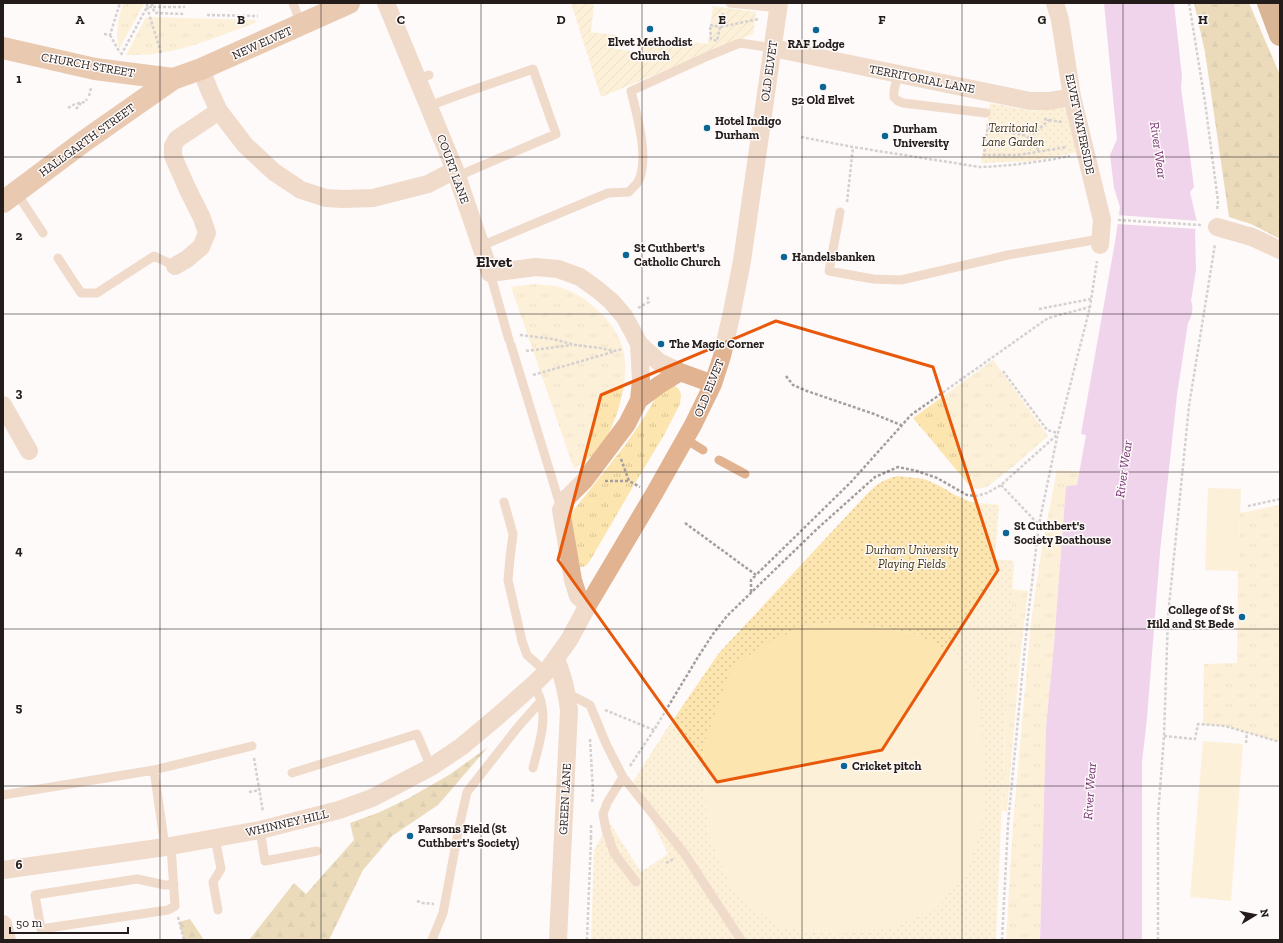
<svg xmlns="http://www.w3.org/2000/svg" width="1283" height="943" font-family="'Zilla Slab',serif">
	<style>
		.grass { fill: url(#grass-tufts) }
		.forest { fill: url(#forest-firs) }
		.park { fill: url(#park-dots); fill-rule: evenodd }
		.garden { fill: url(#garden-furrows) }
		.pitch { fill: #fde5af }
		.water { fill: #e1a7dc }
		.pier { fill: #fdfaf9 }
		.lines { fill: none; stroke-linecap: round; stroke-linejoin: round }
		.path { stroke: #a49f9e; stroke-width: 2.5; stroke-dasharray: 3 2; stroke-linecap: butt }
		.lane { stroke: #e1b391; stroke-width: 9 }
		.street { stroke: #e1b391; stroke-width: 18 }
		.secondary { stroke: #d28e5a; stroke-width: 22 }
		.highway { stroke: #ad611b; stroke-width: 22 }
		.marked { fill: none; stroke: #e8590c; stroke-width: 3; stroke-linejoin: round }
		.grid { fill: none; stroke: #231c1b; stroke-width: 1; stroke-opacity: 0.55 }
		.poi-dot { fill: #0d6595; stroke: #fdfaf9; stroke-width: 1.5 }
		.labels { text-anchor: middle; stroke-width: 3; stroke-linejoin: round; paint-order: stroke }
		.poi-label { font-size: 12px; font-weight: bold; fill: #231c1b; stroke: #fdfaf9; text-anchor: start }
		.street-label { font-size: 12px; fill: #231c1b; stroke: #fdfaf9 }
		.park-label { font-size: 12px; font-style: italic; fill: #3d300f; stroke: #fdfaf9 }
		.water-label { font-size: 13px; font-style: italic; fill: #773474; stroke: #fdfaf9 }
		.district-label { font-size: 16px; font-weight: bold; fill: #231c1b; stroke: #fdfaf9 }
		.grid-label { font-size: 13px; text-anchor: middle; font-weight: bold; fill: #231c1b; stroke: #fdfaf9; stroke-width: 3; stroke-linejoin: round; paint-order: stroke }
	</style>
	<defs>
		<pattern id="grass-tufts" width="24" height="20" patternUnits="userSpaceOnUse"><rect width="24" height="20" fill="#fde5af"/><path d="M3 7l-1-3M5 7V3M7 7l1-3M15 17l-1-3M17 17v-4M19 17l1-3" fill="none" stroke="#d9c496"/></pattern>
		<pattern id="forest-firs" width="22" height="20" patternUnits="userSpaceOnUse"><rect width="22" height="20" fill="#d4b66e"/><path d="M5 1l3.5 6h-7zM16 11l3.5 6h-7z" fill="#b69c5f"/></pattern>
		<pattern id="park-dots" width="8" height="8" patternUnits="userSpaceOnUse"><rect width="8" height="8" fill="#fde5af"/><path d="M2 2h.1M6 6h.1" fill="none" stroke="#d9c496" stroke-width="1.8" stroke-linecap="round"/></pattern>
		<pattern id="garden-furrows" width="10" height="10" patternUnits="userSpaceOnUse"><rect width="10" height="10" fill="#fde5af"/><path d="M-1 1l2-2M0 10L10 0M9 11l2-2" fill="none" stroke="#d9c496"/></pattern>
	</defs>
	<rect width="100%" height="100%" fill="#fdfaf9"/>
	<path class="grass" d="M 124,3 L 144,4 L 119,49 C 115,37 118,14 124,3 Z
		M 146,17 L 150,17 L 256,20 L 255,23 C 226,33 191,49 160,53 C 149,55 138,55 126,55 Z
		M 534,284 C 544,285 553,285 562,288 C 587,296 616,322 623,349 C 630,376 619,416 605,440 C 598,452 585,461 574,469 L 511,287 Z
		M 993,360 L 1048,436 L 1015,465 L 987,487 L 977,489 L 969,485 L 913,418 Z
		M 669,386 L 674,386 L 679,389 L 681,395 L 680,404 L 664,435 L 631,490 L 591,559 C 587,565 585,569 577,566 L 571,518 L 573,511 L 626,444 L 643,419 L 654,401 L 659,393 Z
		M 1057,470 L 1080,472 L 1077,485 L 1066,487 L 1054,644 L 1046,727 L 1040,940 L 1006,940 L 1013,824 L 1031,622 L 1041,553 Z
		M 1280,505 L 1280,741 L 1276,741 L 1225,726 L 1203,725 L 1204,664 L 1237,663 L 1238,571 L 1240,513 Z
		M 1012,589 L 1028,591 L 1020,659 L 1007,812 L 1002,810 L 1006,705 Z"/>
	<path class="forest" d="M 1194,3 L 1249,3 L 1280,75 L 1280,239 L 1251,224 L 1229,217 L 1205,52 Z
		M 488,747 L 438,805 L 392,836 L 363,870 L 329,940 L 249,940 L 294,883 L 306,894 L 354,840 L 350,823 L 380,812 L 409,798 L 449,775 Z
		M 190,919 L 204,940 L 184,940 L 179,922 Z"/>
	<path class="park" d="M 990,103 L 1032,111 L 1063,107 L 1068,110 L 1079,152 L 1033,161 L 981,163 Z
		M 898,476 L 924,479 L 940,486 L 955,495 L 971,502 L 999,505 L 995,559 L 1014,561 L 1006,705 L 996,940 L 591,940 L 594,851 L 609,822 L 641,872 L 668,854 L 650,817 L 628,790 L 664,733 L 719,653 L 867,494 C 877,484 883,479 898,476 ZM 843,621 L 920,635 L 839,934 L 780,927 L 736,895 L 708,834 L 703,746 L 802,627 Z"/>
	<path class="garden" d="M 571,3 L 594,3 L 591,32 L 616,35 L 615,49 L 642,52 L 644,37 L 708,44 L 713,6 L 756,12 L 753,34 L 601,97 Z"/>
	<path class="pitch" d="M 1208,488 L 1241,489 L 1238,571 L 1205,570 Z
		M 843,621 L 920,635 L 960,659 L 980,706 L 985,785 L 981,832 L 966,872 L 936,909 L 888,929 L 839,934 L 780,927 L 736,895 L 708,834 L 703,746 L 732,667 L 767,643 L 802,627 Z
		M 1203,741 L 1243,744 L 1231,901 L 1190,897 Z"/>
	<path class="water" d="M 1104,3 L 1174,3 L 1182,77 L 1181,87 L 1194,187 L 1190,192 L 1197,222 L 1195,232 L 1196,270 L 1191,301 C 1194,308 1192,316 1188,323 L 1177,395 L 1160,552 L 1147,718 L 1142,762 L 1142,940 L 1040,940 L 1046,727 L 1054,644 L 1066,486 L 1077,485 L 1086,435 L 1081,434 L 1115,242 L 1120,207 L 1114,188 L 1110,155 L 1117,139 Z"/>
	<path class="pier" d="M 1117,215 L 1199,221 L 1199,222 L 1198,229 L 1116,224 Z"/>
	<g class="lines">
		<path class="path" d="M 152,3 L 152,7 L 185,7
			M 1189,3 L 1205,102 L 1218,201 L 1217,211
			M 723,13 L 720,27 L 759,19
			M 207,15 L 258,16
			M 710,25 L 720,27 L 717,41 L 711,39 Z
			M 104,34 L 110,35 L 119,6 L 121,3
			M 110,35 L 120,53
			M 161,53 L 147,7 L 152,7 L 155,13 L 185,14
			M 121,55 L 147,7 L 147,3
			M 89,96 L 91,88
			M 68,108 L 75,104 L 85,102 L 87,99
			M 76,109 L 81,103
			M 1044,119 L 1062,122
			M 988,124 L 984,155 L 1018,155 L 1067,147
			M 988,128 L 1027,136 L 1040,152
			M 801,137 L 853,147 L 980,167 C 1010,166 1040,162 1070,156
			M 1029,138 L 1049,120
			M 847,202 L 853,147
			M 1118,220 L 1201,225
			M 638,308 L 649,302 L 647,295
			M 1039,309 L 1091,299
			M 520,335 L 553,339 L 575,345 L 600,348 L 614,351 L 623,349
			M 526,351 L 572,345
			M 1003,371 L 1047,430 L 1058,433
			M 533,375 L 613,352
			M 786,376 L 793,385 L 807,391 L 874,414 L 901,425
			M 621,459 L 629,481 L 640,487
			M 605,481 L 629,481
			M 1001,485 L 1038,524
			M 1248,506 L 1280,499
			M 685,523 L 756,575 L 851,482 L 911,415 L 1048,318 L 1090,307
			M 751,592 L 751,580 L 756,575
			M 605,710 L 654,730
			M 1164,736 L 1195,739 L 1198,724 L 1225,726 L 1280,742
			M 590,739 L 593,791 L 592,804
			M 1246,743 L 1247,732
			M 254,758 L 263,812
			M 630,766 L 654,730 L 698,657 L 713,634 L 727,616 L 818,528 L 875,477 L 898,467 L 917,471 L 937,478 L 967,495 L 976,496 L 987,493 L 1001,485 L 1058,434
			M 249,792 L 260,790
			M 591,838 L 591,825
			M 666,863 L 675,858
			M 417,901 L 423,903 L 434,904
			M 178,917 L 184,940
			M 587,940 L 591,838
			M 1002,940 L 1008,824 L 1027,625 L 1039,524 L 1058,433 L 1090,307 L 1097,261
			M 1158,940 L 1158,816 L 1164,736 L 1168,616 L 1189,406 L 1215,244"/>
		<path class="lane" d="M 293,3 L 301,25
			M 730,3 L 779,8
			M 898,74 L 894,91 L 894,97 L 898,101 L 903,103 L 986,113
			M 418,79 L 429,75
			M 429,106 L 464,93 L 533,69 L 556,134 L 458,176
			M 16,192 L 43,233
			M 840,212 L 829,271 L 873,279 L 901,280 L 1008,255 L 1100,239
			M 481,246 L 608,193 L 629,192 C 632,188 636,185 638,182 C 650,159 637,116 631,91 L 708,56 L 740,43 L 773,48
			M 58,258 L 81,293 L 97,293 L 154,256 L 175,266
			M 490,273 L 509,340
			M 511,345 L 561,508
			M 685,439 L 703,450
			M 719,460 L 745,474
			M 504,502 L 513,534 L 510,558 L 508,580 L 522,641 L 527,655 L 546,672
			M 567,693 L 590,705 L 607,746 L 623,777 L 684,853 L 741,940
			M 533,768 C 538,747 547,723 541,702 C 540,696 536,690 534,684
			M 154,770 L 165,847
			M 292,773 L 417,734 L 431,767
			M 623,777 L 607,803 L 603,814 L 606,830 L 614,853 L 636,882
			M 3,795 L 154,770 L 252,746
			M 260,830 L 265,861 L 317,851
			M 215,838 L 221,869 L 213,882 L 218,910
			M 171,846 L 175,906 L 168,910 L 41,929 L 35,895 L 137,879 L 165,885 L 174,884
			M 432,940 L 443,913 L 459,827 L 467,792 L 518,727 L 541,701"/>
		<path class="street" d="M 386,3 L 455,170 L 490,273 L 536,267 L 558,269 L 580,277 L 598,290 L 611,301 L 624,316 L 634,334 L 639,344 L 641,380 L 639,400 L 627,424 L 584,481 L 568,497 L 561,510 L 573,580 L 578,596 L 588,605
			M 1055,3 L 1060,20 L 1072,97 L 1102,220 L 1100,245
			M 773,48 L 884,71 L 1030,101 L 1049,101 L 1072,97
			M 201,69 L 210,92 L 219,111 L 245,145 L 274,172 L 301,190 L 326,198 L 343,199 L 373,198 L 428,184 L 455,170
			M 1217,227 L 1252,237 L 1280,250
			M 175,266 L 187,259 L 201,247 L 207,233 L 202,218 L 187,188 L 173,156 L 173,146 L 177,139 L 219,111
			M 639,344 L 659,362 L 680,372 L 713,384
			M 639,400 L 659,385 L 680,372
			M 3,405 L 29,451
			M 556,659 C 563,676 567,692 569,710 L 558,940
			M 3,870 L 165,847 L 260,830 L 339,810 L 372,798 L 412,777 L 431,767 L 461,747 L 498,716 L 534,684 L 546,672 L 569,640 L 588,605 L 654,494 L 693,425 L 713,384 L 722,356 L 732,312 L 742,261 L 779,3
			M 3,924 L 7,940"/>
		<path class="secondary" d="M 3,48 L 95,69 L 173,79
			M 3,202 L 83,142 L 173,79 L 201,69 L 349,3"/>
		<path class="highway" d="M 1268,3 L 1280,35"/>
	</g>
	<path d="M0 0H1283V943H0ZM 776,321 L 933,367 L 998,570 L 882,750 L 717,782 L 558,560 L 601,395 Z" fill="#fdfaf9" fill-opacity=".55" fill-rule="evenodd"/>
	<path class="marked" d="M 776,321 L 933,367 L 998,570 L 882,750 L 717,782 L 558,560 L 601,395 Z"/>
	<path class="grid" d="M 160,3 L 160,940M 321,3 L 321,940M 481,3 L 481,940M 642,3 L 642,940M 802,3 L 802,940M 962,3 L 962,940M 1123,3 L 1123,940M 3,157 L 1280,157M 3,314 L 1280,314M 3,472 L 1280,472M 3,629 L 1280,629M 3,786 L 1280,786"/>
	<g class="poi-dot">
		<circle cx="650" cy="29" r="4"/>
		<circle cx="816" cy="30" r="4"/>
		<circle cx="823" cy="87" r="4"/>
		<circle cx="707" cy="128" r="4"/>
		<circle cx="885" cy="136" r="4"/>
		<circle cx="626" cy="255" r="4"/>
		<circle cx="784" cy="257" r="4"/>
		<circle cx="661" cy="344" r="4"/>
		<circle cx="1006" cy="533" r="4"/>
		<circle cx="1242" cy="617" r="4"/>
		<circle cx="844" cy="766" r="4"/>
		<circle cx="410" cy="836" r="4"/>
	</g>
	<g class="labels">
		<g class="poi-label">
			<text x="650" y="46" text-anchor="middle">Elvet Methodist<tspan x="650" dy="14">Church</tspan></text>
			<text x="816" y="48" text-anchor="middle">RAF Lodge</text>
			<text x="823" y="104" text-anchor="middle">52 Old Elvet</text>
			<text x="715" y="125">Hotel Indigo<tspan x="715" dy="14">Durham</tspan></text>
			<text x="893" y="133">Durham<tspan x="893" dy="14">University</tspan></text>
			<text x="634" y="252">St Cuthbert's<tspan x="634" dy="14">Catholic Church</tspan></text>
			<text x="792" y="261">Handelsbanken</text>
			<text x="669" y="348">The Magic Corner</text>
			<text x="1014" y="530">St Cuthbert's<tspan x="1014" dy="14">Society Boathouse</tspan></text>
			<text x="1234" y="614" text-anchor="end">College of St<tspan x="1234" dy="14">Hild and St Bede</tspan></text>
			<text x="852" y="770">Cricket pitch</text>
			<text x="418" y="833">Parsons Field (St<tspan x="418" dy="14">Cuthbert's Society)</tspan></text>
		</g>
		<g class="street-label">
			<text transform="translate(262 43) rotate(-24)" y="4">NEW ELVET</text>
			<text transform="translate(88 65) rotate(10)" y="4">CHURCH STREET</text>
			<text transform="translate(769 71) rotate(-82)" y="4">OLD ELVET</text>
			<text transform="translate(922 79) rotate(11)" y="4">TERRITORIAL LANE</text>
			<text transform="translate(1080 124) rotate(78)" y="4">ELVET WATERSIDE</text>
			<text transform="translate(87 140) rotate(-36)" y="4">HALLGARTH STREET</text>
			<text transform="translate(453 169) rotate(70)" y="4">COURT LANE</text>
			<text transform="translate(709 388) rotate(-68)" y="4">OLD ELVET</text>
			<text transform="translate(565 799) rotate(-87)" y="4">GREEN LANE</text>
			<text transform="translate(287 823) rotate(-13)" y="4">WHINNEY HILL</text>
		</g>
		<g class="park-label">
			<text x="1013" y="132">Territorial<tspan x="1013" dy="14">Lane Garden</tspan></text>
			<text x="912" y="554">Durham University<tspan x="912" dy="14">Playing Fields</tspan></text>
		</g>
		<g class="water-label">
			<text transform="translate(1159 150) rotate(82)" y="5">River Wear</text>
			<text transform="translate(1123 469) rotate(-82)" y="5">River Wear</text>
			<text transform="translate(1089 791) rotate(-86)" y="5">River Wear</text>
		</g>
		<g class="district-label">
			<text x="494" y="267">Elvet</text>
		</g>
	</g>
	<g class="grid-label">
		<text x="80" y="24">A</text>
		<text x="241" y="24">B</text>
		<text x="401" y="24">C</text>
		<text x="561" y="24">D</text>
		<text x="722" y="24">E</text>
		<text x="882" y="24">F</text>
		<text x="1042" y="24">G</text>
		<text x="1203" y="24">H</text>
		<text x="19" y="83">1</text>
		<text x="19" y="240">2</text>
		<text x="19" y="397">3</text>
		<text x="19" y="555">4</text>
		<text x="19" y="712">5</text>
		<text x="19" y="869">6</text>
	</g>
	<rect width="1283" height="943" fill="none" stroke="#231c1b" stroke-width="8"/>
	<g transform="translate(1255 915) rotate(80)" stroke="#fdfaf9" stroke-width="3" paint-order="stroke">
	<path d="M0-3L7 15L0 10L-7 15Z" fill="#231c1b"/>
	<text y="-6" font-size="11" font-weight="bold" text-anchor="middle" fill="#231c1b">N</text>
	</g>
	<path d="M10 927v6h118v-6" fill="none" stroke="#231c1b" stroke-width="2"/>
	<text x="16" y="927" font-size="12" fill="#231c1b" stroke="#fdfaf9" stroke-width="3" paint-order="stroke">50 m</text>
</svg>
